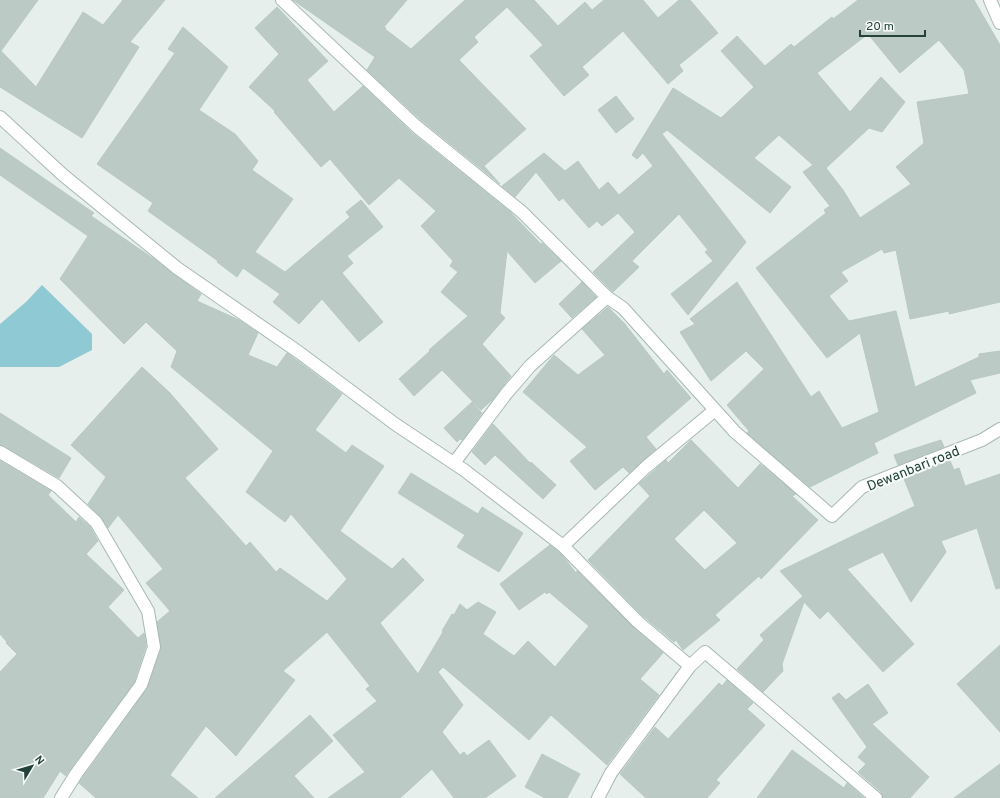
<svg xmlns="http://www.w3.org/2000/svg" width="1000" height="798" font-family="Overpass,sans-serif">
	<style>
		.water { fill: #8ec9d4 }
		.building { fill: #bbcac4; stroke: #b8c9c2; fill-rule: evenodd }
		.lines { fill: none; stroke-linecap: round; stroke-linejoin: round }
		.minor-casing { stroke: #a8b8b2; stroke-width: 14 }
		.minor { stroke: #fff; stroke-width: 12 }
		.labels { text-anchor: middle; stroke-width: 4; stroke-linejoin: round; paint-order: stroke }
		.street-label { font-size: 14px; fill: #24423a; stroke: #f7fbf9 }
	</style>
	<rect width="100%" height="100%" fill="#e6efeb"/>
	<path class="water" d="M 42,285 L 92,334 L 92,350 L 59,367 L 0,367 L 0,324 L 26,302 Z"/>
	<path class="building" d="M 0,0 L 38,0 L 1,51 L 36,87 L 83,12 L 103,25 L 123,0 L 165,0 L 130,42 L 139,47 L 82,138 L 0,87 Z
		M 293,0 L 407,0 L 384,27 L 386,28 L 385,29 L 411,49 L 465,0 L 534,0 L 558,26 L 585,2 L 592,10 L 604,0 L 643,0 L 658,18 L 679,0 L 690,0 L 718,33 L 679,65 L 683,71 L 668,84 L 623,31 L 582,67 L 589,75 L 564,96 L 530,56 L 543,45 L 507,7 L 474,37 L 478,42 L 459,60 L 526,129 L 484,166 L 500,184 L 421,120 L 367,70 L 375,57 Z
		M 858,0 L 974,0 L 1000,45 L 1000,302 L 949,314 L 949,311 L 910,319 L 896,250 L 884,253 L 882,249 L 841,272 L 848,281 L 829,296 L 849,321 L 896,311 L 915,387 L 979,357 L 979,354 L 1000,351 L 1000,373 L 970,380 L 976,393 L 874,443 L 878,453 L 810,487 L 747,433 L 749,431 L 727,405 L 764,369 L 746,351 L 711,381 L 680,332 L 695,324 L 690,319 L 737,282 L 811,397 L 819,391 L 842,428 L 879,412 L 860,333 L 827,358 L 756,268 L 826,213 L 824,210 L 830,206 L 803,172 L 813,165 L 779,135 L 754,158 L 791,187 L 770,213 L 667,130 L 662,134 L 746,242 L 688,315 L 671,294 L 713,261 L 705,252 L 708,250 L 679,214 L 632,261 L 639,267 L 613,292 L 593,272 L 635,232 L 618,213 L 602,226 L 597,221 L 589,228 L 563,198 L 559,201 L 536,172 L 515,197 L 502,186 L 544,153 L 565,171 L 578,161 L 599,190 L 608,182 L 619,195 L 653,166 L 643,153 L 637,159 L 632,155 L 673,88 L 721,118 L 754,87 L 721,51 L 737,36 L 765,66 L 791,44 L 794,47 L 832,17 L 833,19 ZM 868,34 L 900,73 L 939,40 L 964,70 L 969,94 L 917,102 L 924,143 L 896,167 L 911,184 L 860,218 L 843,190 L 826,168 L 869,128 L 882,132 L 905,102 L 881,77 L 850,112 L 817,73 Z
		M 277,7 L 328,61 L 307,80 L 334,112 L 363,86 L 411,132 L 509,211 L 541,244 L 542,243 L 561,261 L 535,283 L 507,251 L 500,313 L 505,318 L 482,344 L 511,376 L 492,400 L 481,410 L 442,370 L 414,396 L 399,379 L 430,351 L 429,350 L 468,316 L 441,292 L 458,272 L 450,266 L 453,261 L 421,226 L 436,211 L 399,178 L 369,205 L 330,159 L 321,167 L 274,112 L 275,111 L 249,87 L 279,54 L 255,28 Z
		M 183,27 L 228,67 L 199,110 L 235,134 L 258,161 L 252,170 L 293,199 L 255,252 L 285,272 L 350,217 L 346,212 L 361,200 L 383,227 L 347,256 L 353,263 L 342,273 L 383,322 L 359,342 L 322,299 L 299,324 L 273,302 L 280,294 L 243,268 L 237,277 L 217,262 L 218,261 L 148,211 L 153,203 L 97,164 L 175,53 L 168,49 Z
		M 616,96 L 634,119 L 616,133 L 598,110 Z
		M 0,148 L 94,213 L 91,216 L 94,218 L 154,259 L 173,274 L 201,294 L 197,301 L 239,320 L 258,333 L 248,355 L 277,367 L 287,353 L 342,394 L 315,430 L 346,453 L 352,445 L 384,466 L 340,531 L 392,569 L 403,558 L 424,580 L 380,623 L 418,674 L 443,632 L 442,631 L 452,614 L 454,615 L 460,604 L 467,610 L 478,602 L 496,612 L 483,634 L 514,656 L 528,641 L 555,667 L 589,626 L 549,592 L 547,594 L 545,592 L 519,610 L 500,584 L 550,545 L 562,555 L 576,573 L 577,571 L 633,627 L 663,653 L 640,679 L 659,695 L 607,765 L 551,715 L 529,740 L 443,667 L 438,672 L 463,705 L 442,732 L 460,755 L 464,752 L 467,756 L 489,740 L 516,776 L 485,798 L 454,798 L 432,769 L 400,798 L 328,798 L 365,772 L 333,735 L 377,701 L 366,689 L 370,686 L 327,632 L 283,671 L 295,680 L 236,756 L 206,726 L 170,775 L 198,798 L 96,798 L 79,783 L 147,689 L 161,649 L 157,622 L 170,611 L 146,583 L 163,569 L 118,515 L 108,528 L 101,517 L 88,504 L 106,477 L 71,445 L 142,367 L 170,393 L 218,449 L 185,478 L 246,546 L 250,542 L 276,572 L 280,568 L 327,601 L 347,579 L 291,514 L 285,522 L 246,492 L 273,451 L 171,367 L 177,351 L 146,322 L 124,344 L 60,279 L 88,236 L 0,175 Z
		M 582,282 L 596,297 L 572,318 L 559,304 Z
		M 608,307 L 624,323 L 664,374 L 667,370 L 691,398 L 646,437 L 656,449 L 629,473 L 623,467 L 595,490 L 570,461 L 587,447 L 523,392 L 554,355 L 578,375 L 605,355 L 582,329 Z
		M 472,402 L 482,413 L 462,440 L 460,439 L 457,442 L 444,428 Z
		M 0,413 L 71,458 L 59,478 L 4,446 L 0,445 Z
		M 493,424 L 530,463 L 531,462 L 556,485 L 543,499 L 495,455 L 485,465 L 472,452 Z
		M 691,440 L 738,488 L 760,464 L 796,494 L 792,496 L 818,520 L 761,579 L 759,576 L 715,615 L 720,620 L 683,650 L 676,640 L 674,642 L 643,616 L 588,560 L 650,496 L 639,484 L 666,460 L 668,463 ZM 704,510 L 737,543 L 705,570 L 674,539 Z
		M 941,440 L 944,447 L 898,465 L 894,455 Z
		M 0,461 L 51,491 L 48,495 L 76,522 L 79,517 L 90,527 L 98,541 L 86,554 L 124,590 L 108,607 L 138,638 L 144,633 L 146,646 L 134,682 L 66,775 L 66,776 L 60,771 L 43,798 L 0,798 L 0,672 L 17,654 L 6,643 L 7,642 L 0,634 Z
		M 950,461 L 954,470 L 959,468 L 965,486 L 1000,474 L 1000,588 L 996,589 L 977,528 L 941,541 L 946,552 L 911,602 L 883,552 L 847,569 L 914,644 L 883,672 L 828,611 L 820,619 L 804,602 L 782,664 L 783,671 L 763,692 L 737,669 L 764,640 L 760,635 L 803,596 L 780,571 L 915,506 L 904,479 Z
		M 411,473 L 478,514 L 482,507 L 523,533 L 499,572 L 457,547 L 465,535 L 398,493 Z
		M 1000,645 L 1000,732 L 957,684 Z
		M 727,680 L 753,703 L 747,709 L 765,725 L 716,780 L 720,783 L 707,798 L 646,798 L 620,774 L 655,727 L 668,739 L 719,683 L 722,686 Z
		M 868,684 L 888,713 L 872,724 L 929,777 L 910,798 L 883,798 L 881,792 L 858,772 L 866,764 L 858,757 L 867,747 L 832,698 L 839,693 L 846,700 Z
		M 310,715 L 333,741 L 294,776 L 314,798 L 215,798 Z
		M 792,750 L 844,788 L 847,783 L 864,798 L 757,798 Z
		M 542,754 L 580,774 L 567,798 L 545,798 L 525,787 Z
		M 1000,764 L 1000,798 L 954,798 Z"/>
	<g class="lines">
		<g class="minor-casing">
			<path id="minor" d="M 282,0 L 416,126 L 522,212 L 607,297 L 623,308 L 735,432 L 832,516 L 862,487 L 982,440 L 1000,429
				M 990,0 L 1000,23
				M 0,117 L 63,175 L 177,268 L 300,353 L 395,424 L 464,470 L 563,546 L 638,622 L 690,666
				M 0,452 L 57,486 L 96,522 L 148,611 L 154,647 L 141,685 L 76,774 L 61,798
				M 454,463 L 506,394 L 530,366 L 607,297
				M 563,546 L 646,467 L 715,410
				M 598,798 L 611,773 L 690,666 L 705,652 L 876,798"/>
		</g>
		<use href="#minor" class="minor"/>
	</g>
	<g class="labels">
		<g class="street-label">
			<text transform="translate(913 468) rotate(-22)" y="5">Dewanbari road</text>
		</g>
	</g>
	<g transform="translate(32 766) rotate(52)" stroke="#f7fbf9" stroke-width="3" paint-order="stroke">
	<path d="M0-3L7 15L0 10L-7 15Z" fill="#24423a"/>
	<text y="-6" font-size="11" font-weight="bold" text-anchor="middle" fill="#24423a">N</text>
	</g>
	<path d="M860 30v6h65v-6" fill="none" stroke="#24423a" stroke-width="2"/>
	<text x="866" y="30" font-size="12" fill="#24423a" stroke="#f7fbf9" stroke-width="3" paint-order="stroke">20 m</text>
</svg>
